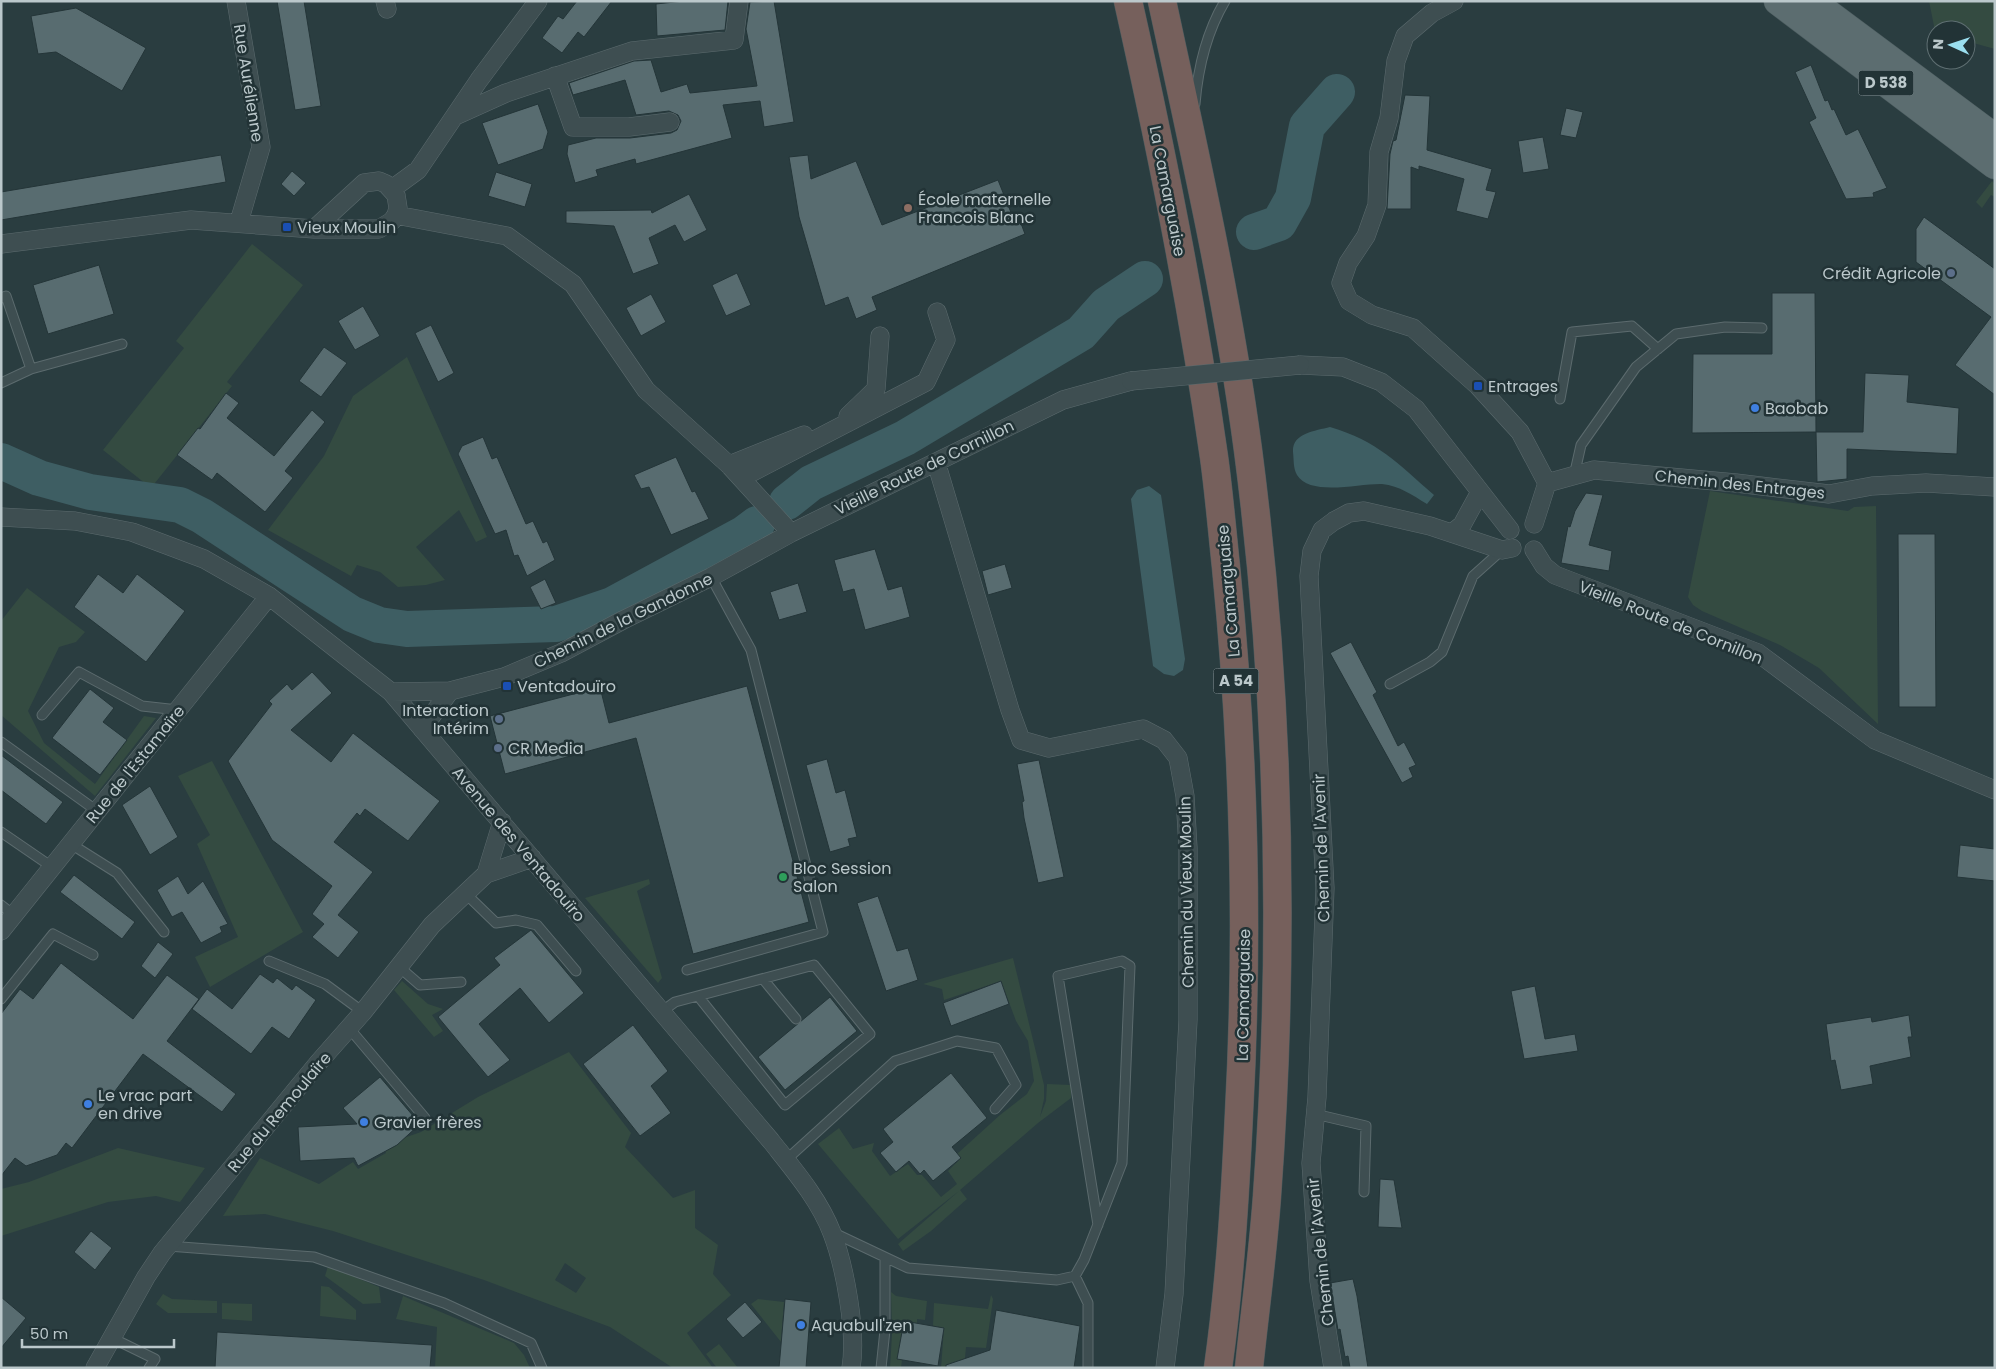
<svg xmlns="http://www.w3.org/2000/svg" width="1996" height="1369" font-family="Poppins,sans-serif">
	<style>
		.green { fill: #344b41; fill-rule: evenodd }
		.water { fill: #3e5e63 }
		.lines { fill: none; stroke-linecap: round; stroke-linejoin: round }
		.river { stroke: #3e5e63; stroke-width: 36 }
		.building { fill: #586c70; stroke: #243538 }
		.lane-casing { stroke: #5c6b6e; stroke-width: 11 }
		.street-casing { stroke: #5c6b6e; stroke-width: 19 }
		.primary-casing { stroke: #4a5a5d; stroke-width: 29 }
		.highway-casing { stroke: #4b5b5e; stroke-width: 29 }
		.lane { stroke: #3e4e51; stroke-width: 9 }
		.street { stroke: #3e4e51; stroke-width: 18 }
		.primary { stroke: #5c6d70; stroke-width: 28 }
		.highway { stroke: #76605c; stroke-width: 28 }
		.street-bridge-casing { stroke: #5c6b6e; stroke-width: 19; stroke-linecap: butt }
		.street-bridge { stroke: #3e4e51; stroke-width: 18 }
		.education-dot { fill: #8d6e63; stroke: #223336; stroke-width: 2 }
		.transit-dot { fill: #1a4fb4; stroke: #223336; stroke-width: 2 }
		.service-dot { fill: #5c6f8a; stroke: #223336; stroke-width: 2 }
		.shop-dot { fill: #3f7fe0; stroke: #223336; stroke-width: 2 }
		.leisure-dot { fill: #2e9e5b; stroke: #223336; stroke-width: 2 }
		.labels { text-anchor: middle; stroke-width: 5; stroke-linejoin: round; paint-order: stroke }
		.shield { fill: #223336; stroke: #8d9b9e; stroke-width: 1 }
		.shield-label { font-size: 15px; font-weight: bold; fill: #bbc8cb }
		.street-label { font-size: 16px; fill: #bbc8cb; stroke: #223336 }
		.poi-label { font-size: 16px; fill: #bbc8cb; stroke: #223336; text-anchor: start }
	</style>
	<rect width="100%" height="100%" fill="#2a3d40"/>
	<path class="green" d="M 1929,1 L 1995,1 L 1995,49 L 1966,41 L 1966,30 L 1936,30 L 1936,36 Z
		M 1992,181 L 1995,184 L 1995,197 L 1991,195 L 1982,208 L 1976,202 Z
		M 252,244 L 303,285 L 227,382 L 232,386 L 151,488 L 103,450 L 184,348 L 176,341 Z
		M 407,357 L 487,537 L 476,542 L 459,510 L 416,547 L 445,580 L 426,585 L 398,587 L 380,572 L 357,565 L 351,576 L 268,530 L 324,456 L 353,396 Z
		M 1710,491 L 1848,511 L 1854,507 L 1876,506 L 1878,724 L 1819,668 L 1780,645 L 1702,611 L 1693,605 L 1688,597 Z
		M 27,588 L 85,632 L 76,642 L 59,647 L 28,711 L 44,743 L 95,784 L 144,716 L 156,718 L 95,796 L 1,715 L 1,621 Z
		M 212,761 L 303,932 L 210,987 L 195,957 L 238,937 L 197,844 L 210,835 L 178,776 Z
		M 649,879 L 650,884 L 637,891 L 662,978 L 658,983 L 585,898 Z
		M 1013,958 L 1044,1085 L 1044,1099 L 1040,1117 L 1046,1101 L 1047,1084 L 1071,1085 L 1071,1098 L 1038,1123 L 960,1190 L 967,1199 L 931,1231 L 903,1251 L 898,1244 L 959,1191 L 898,1239 L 818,1144 L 839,1128 L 853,1149 L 874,1143 L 872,1151 L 890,1176 L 908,1164 L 917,1175 L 922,1175 L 941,1197 L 957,1184 L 948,1171 L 961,1158 L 957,1154 L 1000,1115 L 1027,1094 L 1034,1081 L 1028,1041 L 1016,1021 L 1001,981 L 944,1000 L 942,989 L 923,984 Z
		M 402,981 L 428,1004 L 443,1009 L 432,1015 L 443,1031 L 434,1037 L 394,990 Z
		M 569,1052 L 631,1133 L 625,1147 L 673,1198 L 695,1190 L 695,1228 L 718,1245 L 713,1274 L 731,1295 L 687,1333 L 713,1368 L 673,1368 L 610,1327 L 484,1280 L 333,1231 L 265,1214 L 223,1216 L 260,1158 L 319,1184 L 353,1162 L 358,1169 L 386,1153 L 383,1145 L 421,1132 L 478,1097 ZM 565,1263 L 586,1278 L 576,1293 L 555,1280 Z
		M 118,1148 L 205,1168 L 180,1202 L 156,1196 L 108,1202 L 1,1236 L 1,1189 L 29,1182 Z
		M 328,1266 L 379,1287 L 381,1303 L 363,1304 L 325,1276 Z
		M 321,1286 L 329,1287 L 356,1310 L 356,1320 L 320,1316 Z
		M 891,1292 L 896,1296 L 927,1301 L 925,1320 L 917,1319 L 917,1324 L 904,1322 L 897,1359 L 902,1360 L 901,1368 L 890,1368 L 892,1334 Z
		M 163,1294 L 172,1299 L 217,1301 L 217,1313 L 168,1313 L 156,1304 Z
		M 991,1295 L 993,1299 L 986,1348 L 966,1347 L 964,1368 L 941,1368 L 944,1328 L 933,1326 L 934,1303 L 988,1309 Z
		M 403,1296 L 514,1343 L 524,1355 L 530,1368 L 435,1368 L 437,1327 L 396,1319 Z
		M 758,1299 L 784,1302 L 781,1342 L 751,1304 Z
		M 222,1303 L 252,1304 L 252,1321 L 222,1319 Z
		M 719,1344 L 738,1368 L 717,1368 L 706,1354 Z"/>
	<path class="water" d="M 1330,427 C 1378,441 1397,463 1434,495 L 1427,504 C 1412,495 1400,486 1382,484 C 1361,483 1310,497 1297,475 C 1293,468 1294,460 1293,452 C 1292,433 1315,431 1330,427 Z
		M 1149,486 L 1161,495 L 1185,659 L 1183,670 L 1174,676 L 1164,674 L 1153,666 L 1131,499 L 1137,490 Z"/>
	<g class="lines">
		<path class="river" d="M 1254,232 L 1279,223 L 1293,198 L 1307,126 L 1337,92
			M 1,461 L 39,478 L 90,492 L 180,505 L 202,516 L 352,614 L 379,625 L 407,629 L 556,624 L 612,605 L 745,533 L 757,524
			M 787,502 L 811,483 L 905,438 L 1081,333 L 1106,305 L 1145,279"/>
	</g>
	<path class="building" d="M 277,1 L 304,1 L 321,106 L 295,110 Z
		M 577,1 L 612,1 L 584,37 L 578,32 L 562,53 L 542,38 L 558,16 L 563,19 Z
		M 684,1 L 728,1 L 725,30 L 657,36 L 656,4 Z
		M 774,1 L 794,122 L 764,127 L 760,101 L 723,105 L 732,138 L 636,164 L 635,159 L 596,170 L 598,176 L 575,183 L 567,154 L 568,145 L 596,138 L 630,138 L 671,133 L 677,130 L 681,121 L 678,115 L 669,111 L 636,115 L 625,80 L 573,95 L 569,83 L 634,61 L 651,60 L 661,92 L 687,84 L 690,93 L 757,86 L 746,29 L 750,2 Z
		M 76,8 L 146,48 L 122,91 L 56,52 L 38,54 L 31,16 Z
		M 1811,65 L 1825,101 L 1828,100 L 1832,110 L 1834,109 L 1846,135 L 1858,129 L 1878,170 L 1887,188 L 1873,193 L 1874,197 L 1846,199 L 1809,122 L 1816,118 L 1795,72 Z
		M 1405,95 L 1430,96 L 1427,150 L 1492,169 L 1486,190 L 1496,192 L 1488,219 L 1456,211 L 1464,179 L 1419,166 L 1419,170 L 1411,167 L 1411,209 L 1387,209 L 1390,154 L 1393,141 L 1396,140 Z
		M 538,104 L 548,132 L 543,149 L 498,165 L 482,123 Z
		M 1566,108 L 1583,112 L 1576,138 L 1560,135 Z
		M 1543,137 L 1549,169 L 1523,173 L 1518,141 Z
		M 221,155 L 226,182 L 1,220 L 1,192 Z
		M 808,155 L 811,179 L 856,161 L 882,225 L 998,180 L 1012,215 L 1017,213 L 1025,234 L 872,297 L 877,310 L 856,319 L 848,297 L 825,306 L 799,217 L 789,157 Z
		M 292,171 L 306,183 L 294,196 L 281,184 Z
		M 496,172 L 532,184 L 525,207 L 488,196 Z
		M 689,194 L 707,230 L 684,242 L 675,225 L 649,238 L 659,264 L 633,274 L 614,226 L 566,223 L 566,211 L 651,210 L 652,213 Z
		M 1924,217 L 1995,269 L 1995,395 L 1955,365 L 1991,317 L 1916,262 L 1916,229 Z
		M 99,265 L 114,314 L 48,334 L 33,285 Z
		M 737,273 L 751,305 L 726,316 L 712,285 Z
		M 1772,293 L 1815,293 L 1816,432 L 1692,433 L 1693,354 L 1772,354 Z
		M 651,294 L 666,322 L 641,336 L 626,308 Z
		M 363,306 L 380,336 L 355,350 L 338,321 Z
		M 431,325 L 454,373 L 438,382 L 415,333 Z
		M 324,347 L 347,363 L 321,397 L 299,381 Z
		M 1865,373 L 1909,375 L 1907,402 L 1959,408 L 1957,454 L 1847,449 L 1847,479 L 1817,482 L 1816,432 L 1863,432 Z
		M 226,393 L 239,403 L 227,418 L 274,456 L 312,410 L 325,422 L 285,471 L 293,478 L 265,512 L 217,473 L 212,480 L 177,455 L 198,428 L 200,429 Z
		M 483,437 L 492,459 L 497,457 L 526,524 L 533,521 L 543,543 L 547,541 L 555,560 L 527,576 L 518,555 L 514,556 L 506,530 L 495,534 L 458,454 L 462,446 Z
		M 676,457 L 692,492 L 695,491 L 709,519 L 671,535 L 649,487 L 641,489 L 634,475 Z
		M 1586,493 L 1603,495 L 1589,545 L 1612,551 L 1609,571 L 1561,563 L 1568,526 L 1570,527 L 1575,511 Z
		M 1898,534 L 1935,534 L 1936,707 L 1899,707 Z
		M 875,549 L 888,590 L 902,586 L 910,617 L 865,630 L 854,589 L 843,592 L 834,560 Z
		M 1005,564 L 1012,588 L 988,595 L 982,571 Z
		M 98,574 L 123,593 L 137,574 L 185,611 L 146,662 L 74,607 Z
		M 545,579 L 556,603 L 541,609 L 530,587 Z
		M 798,583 L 807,612 L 779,620 L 770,592 Z
		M 1351,642 L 1377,692 L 1373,695 L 1398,746 L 1404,742 L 1416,765 L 1409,768 L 1413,777 L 1402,783 L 1330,653 Z
		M 312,672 L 332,693 L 291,730 L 331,762 L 353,733 L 440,801 L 408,841 L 365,809 L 360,816 L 357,813 L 334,842 L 373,872 L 338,915 L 359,932 L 338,958 L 312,937 L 324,924 L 312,914 L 332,886 L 272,840 L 228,761 L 272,704 L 269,701 L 287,684 L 292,690 Z
		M 747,686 L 809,922 L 693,954 L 636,738 L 505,774 L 490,716 L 600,687 L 609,723 Z
		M 90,689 L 114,708 L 103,722 L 127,740 L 100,775 L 52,738 Z
		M 1,755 L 63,802 L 46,824 L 1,790 Z
		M 827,759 L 836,793 L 845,790 L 857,837 L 848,839 L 850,846 L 830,852 L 806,765 Z
		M 1039,760 L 1064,877 L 1038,883 L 1024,818 L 1022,802 L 1024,801 L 1017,764 Z
		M 150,786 L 178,837 L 150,855 L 122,805 Z
		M 1960,845 L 1995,849 L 1995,881 L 1957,877 Z
		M 74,875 L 135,922 L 122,939 L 60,892 Z
		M 178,876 L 188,894 L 203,881 L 228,924 L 220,927 L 222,932 L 201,943 L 182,912 L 172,917 L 157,890 Z
		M 878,896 L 897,951 L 908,948 L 918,980 L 886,991 L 857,903 Z
		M 531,930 L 584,993 L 549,1023 L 520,988 L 479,1024 L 510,1060 L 488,1077 L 438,1017 L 500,965 L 494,958 Z
		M 158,942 L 173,954 L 155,978 L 141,966 Z
		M 61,963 L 133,1019 L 167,975 L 199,999 L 167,1041 L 236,1094 L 222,1112 L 143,1054 L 72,1148 L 66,1143 L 57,1155 L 26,1166 L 15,1158 L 1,1176 L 1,1014 L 20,989 L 33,999 Z
		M 260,974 L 273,983 L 277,978 L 292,990 L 296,985 L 316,1000 L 289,1039 L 272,1027 L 251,1054 L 192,1009 L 207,989 L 232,1009 Z
		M 1001,981 L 1009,1004 L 951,1026 L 943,1003 Z
		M 1535,986 L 1545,1039 L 1575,1034 L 1578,1051 L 1524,1059 L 1511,991 Z
		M 830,997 L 857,1031 L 785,1090 L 758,1057 Z
		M 1909,1015 L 1912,1037 L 1908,1037 L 1911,1057 L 1870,1066 L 1873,1084 L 1841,1090 L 1835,1060 L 1831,1061 L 1826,1024 L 1871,1017 L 1872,1022 Z
		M 633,1025 L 668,1071 L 651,1086 L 671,1113 L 640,1136 L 583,1064 Z
		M 951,1073 L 987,1118 L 952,1147 L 961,1158 L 933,1181 L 924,1170 L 920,1174 L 909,1161 L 896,1172 L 880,1153 L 893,1142 L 883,1129 Z
		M 380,1077 L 420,1124 L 397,1145 L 358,1166 L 354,1158 L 300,1161 L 298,1127 L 357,1124 L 343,1108 Z
		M 1380,1179 L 1394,1180 L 1402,1228 L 1378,1227 Z
		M 91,1231 L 112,1248 L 95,1270 L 74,1252 Z
		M 1353,1279 L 1357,1296 L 1368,1368 L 1350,1368 L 1348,1356 L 1345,1357 L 1340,1329 L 1338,1330 L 1330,1283 Z
		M 1,1297 L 26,1318 L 1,1348 Z
		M 785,1299 L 811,1302 L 806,1368 L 779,1368 Z
		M 745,1302 L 762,1322 L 743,1338 L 726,1319 Z
		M 996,1310 L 1080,1326 L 1074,1368 L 946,1368 L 946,1365 L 990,1350 Z
		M 904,1321 L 944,1328 L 938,1366 L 897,1359 Z
		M 217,1332 L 432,1345 L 430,1368 L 215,1368 Z"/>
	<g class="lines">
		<g class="lane-casing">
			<path id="lane" d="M 1195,104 C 1198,68 1206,33 1225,1
				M 1,298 L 6,296 L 31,369 L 1,383
				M 31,369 L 122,344
				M 1560,399 L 1572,332 L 1632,326 L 1658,349
				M 1574,476 L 1581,445 L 1636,367 L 1676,334 L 1725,327 L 1762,328
				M 1390,684 L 1430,662 L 1442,652 L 1473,576 L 1502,550
				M 42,715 L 79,672 L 142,706 L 178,710
				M 1,742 L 97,811
				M 1,832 L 52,867
				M 71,844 L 117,873 L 164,932
				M 465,893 L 496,923 L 516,920 L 537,925 L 576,971
				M 1,905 L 14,915
				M 269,961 L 325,984 L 363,1012
				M 398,966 L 420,985 L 461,982
				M 687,970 L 823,932 L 751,650 L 711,577
				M 763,979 L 796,1019
				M 1,999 L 53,934 L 93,955
				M 661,1012 L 675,1002 L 814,965 L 870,1034 L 785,1105 L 698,996
				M 349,1028 L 425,1118
				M 1315,1114 L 1366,1126 L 1364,1192
				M 786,1160 L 895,1061 L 957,1041 L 996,1048 L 1016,1085 L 995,1109
				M 832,1232 L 908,1268 L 1057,1280 L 1075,1276 L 1084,1260 L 1122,1163 L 1130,966 L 1122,961 L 1058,976 L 1098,1225
				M 168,1246 L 314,1257 L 444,1303 L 531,1343 L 542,1368
				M 1075,1276 L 1088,1303 L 1088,1368
				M 112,1338 L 155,1359 L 149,1368
				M 881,1368 L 885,1330 L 885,1259"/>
		</g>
		<g class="street-casing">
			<path id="street" d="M 236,1 L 261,147 L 239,222
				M 385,1 L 387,9
				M 1454,1 L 1432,13 L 1405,36 L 1396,61 L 1389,118 L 1379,152 L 1377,205 L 1366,236 L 1348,263 L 1341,283 L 1349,301 L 1372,315 L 1413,328 L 1478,386 L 1520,432 L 1547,483 L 1534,524
				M 555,76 L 573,127 L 629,127 L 670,122
				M 455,116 L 506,93 L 632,51 L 734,40 L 739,1
				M 392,189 L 418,170 L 479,80 L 538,1
				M 396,215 L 507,236 L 573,284 L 646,390 L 729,465 L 791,533
				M 1,244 L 191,220 L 314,229 L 379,229 L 392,221 L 396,215 L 398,208 L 396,195 L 386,184 L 379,181 L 364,183 L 314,229
				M 1300,365 L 1343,367 L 1381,382 L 1416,409 L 1510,530
				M 848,416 L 876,389 L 880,336
				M 936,462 L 1010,710 L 1021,740 L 1049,748 L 1143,729 L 1164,740 L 1178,758 L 1185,796 L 1188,848 L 1188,1020 L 1174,1294 L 1165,1368
				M 729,465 L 804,435
				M 741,478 L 926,382 L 946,340 L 937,312
				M 1547,483 L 1594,470 L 1736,483 L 1829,494 L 1872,486 L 1926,483 L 1995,487
				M 1,517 L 75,521 L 132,532 L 204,559 L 269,596 L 391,692 L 771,1141 C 793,1169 819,1199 832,1233 C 845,1267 857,1332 851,1368
				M 1452,533 L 1462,525 L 1480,492
				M 1534,550 L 1544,566 L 1555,575 L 1758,653 L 1875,740 L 1995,790
				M 391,692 L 450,691 L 504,677 L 561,653 L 623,620 L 711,577 L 791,533 L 1063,400 L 1131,381
				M 422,729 L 450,691
				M 486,874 L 502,822
				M 1,931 L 269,596
				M 95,1368 L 146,1277 L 162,1253 L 318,1063 L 363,1012 L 432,925 L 486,874 L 532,858
				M 1333,1368 L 1319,1281 L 1311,1163 L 1317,1097 L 1325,888 L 1309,576 L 1312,551 L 1322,530 L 1334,521 L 1349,513 L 1364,511 L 1430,526 L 1502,550 L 1512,548"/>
		</g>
		<g class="primary-casing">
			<path id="primary" d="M 1778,1 L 1995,165
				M 1811,1 L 1995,138"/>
		</g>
		<g class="highway-casing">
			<path id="highway" d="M 1128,1 C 1162,152 1192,303 1214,457 C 1219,493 1222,530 1226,567 C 1244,749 1249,930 1239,1113 C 1235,1198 1230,1283 1218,1368
				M 1162,1 C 1194,150 1228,299 1248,450 C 1280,696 1285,948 1267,1196 C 1263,1253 1255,1310 1249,1368"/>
		</g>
		<use href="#lane" class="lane"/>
		<use href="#street" class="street"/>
		<use href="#primary" class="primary"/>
		<use href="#highway" class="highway"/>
		<g class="street-bridge-casing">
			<path id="street-bridge" d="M 1131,381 L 1300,365"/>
		</g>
		<use href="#street-bridge" class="street-bridge"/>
	</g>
	<circle class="education-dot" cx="908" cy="208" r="5"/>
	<g class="transit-dot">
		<rect x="282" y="222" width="10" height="10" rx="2.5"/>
		<rect x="1473" y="381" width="10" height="10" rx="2.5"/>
		<rect x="502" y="681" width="10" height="10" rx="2.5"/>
	</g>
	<g class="service-dot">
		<circle cx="1951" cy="273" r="5"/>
		<circle cx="499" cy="719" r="5"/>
		<circle cx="498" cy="748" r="5"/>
	</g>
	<g class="shop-dot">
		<circle cx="1755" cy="408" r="5"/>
		<circle cx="88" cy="1104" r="5"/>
		<circle cx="364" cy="1122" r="5"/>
		<circle cx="801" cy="1325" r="5"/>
	</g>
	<circle class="leisure-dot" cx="783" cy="877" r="5"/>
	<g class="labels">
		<g class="shield">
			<rect x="1858.5" y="70.5" width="55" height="25" rx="4"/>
			<rect x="1213.5" y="668.5" width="45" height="25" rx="4"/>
		</g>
		<g class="shield-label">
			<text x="1886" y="88">D 538</text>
			<text x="1236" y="686">A 54</text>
		</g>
		<g class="street-label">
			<text transform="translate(249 83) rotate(81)" y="6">Rue Aurélienne</text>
			<text transform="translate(1168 191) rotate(79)" y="6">La Camarguaise</text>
			<text transform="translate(924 467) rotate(-26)" y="6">Vieille Route de Cornillon</text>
			<text transform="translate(1740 484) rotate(6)" y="6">Chemin des Entrages</text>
			<text transform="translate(1228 591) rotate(-95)" y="6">La Camarguaise</text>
			<text transform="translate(623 620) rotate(-26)" y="6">Chemin de la Gandonne</text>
			<text transform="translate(1671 622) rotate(22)" y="6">Vieille Route de Cornillon</text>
			<text transform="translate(135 764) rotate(-51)" y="6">Rue de l'Estamaïre</text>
			<text transform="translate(519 844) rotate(50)" y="6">Avenue des Ventadouïro</text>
			<text transform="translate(1321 848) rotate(-92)" y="6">Chemin de l'Avenir</text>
			<text transform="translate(1186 892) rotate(-91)" y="6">Chemin du Vieux Moulin</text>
			<text transform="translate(1243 995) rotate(-89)" y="6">La Camarguaise</text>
			<text transform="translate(279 1112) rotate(-50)" y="6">Rue du Remoulaïre</text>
			<text transform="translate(1320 1252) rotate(-96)" y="6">Chemin de l'Avenir</text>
		</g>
		<g class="poi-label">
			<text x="918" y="205">École maternelle<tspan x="918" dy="18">Francois Blanc</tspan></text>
			<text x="297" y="233">Vieux Moulin</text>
			<text x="1941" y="279" text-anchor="end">Crédit Agricole</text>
			<text x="1488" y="392">Entrages</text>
			<text x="1765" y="414">Baobab</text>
			<text x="517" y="692">Ventadouïro</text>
			<text x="489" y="716" text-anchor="end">Interaction<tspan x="489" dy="18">Intérim</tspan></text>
			<text x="508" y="754">CR Media</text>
			<text x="793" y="874">Bloc Session<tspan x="793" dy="18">Salon</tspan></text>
			<text x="98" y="1101">Le vrac part<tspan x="98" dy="18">en drive</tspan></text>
			<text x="374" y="1128">Gravier frères</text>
			<text x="811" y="1331">Aquabull'zen</text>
		</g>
	</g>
	<rect width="1996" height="1369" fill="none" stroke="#bbc8cb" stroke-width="5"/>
	<g transform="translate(1951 45) rotate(273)"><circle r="24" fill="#223336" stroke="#5f6f72"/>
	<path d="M0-4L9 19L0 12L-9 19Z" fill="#9bdfef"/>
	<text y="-8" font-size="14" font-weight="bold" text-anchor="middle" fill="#bbc8cb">N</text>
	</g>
	<path d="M22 1339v8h152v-8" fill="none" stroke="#bbc8cb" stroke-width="2.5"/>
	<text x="30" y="1339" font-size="15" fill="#bbc8cb" stroke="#223336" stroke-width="4" paint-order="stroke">50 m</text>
</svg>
